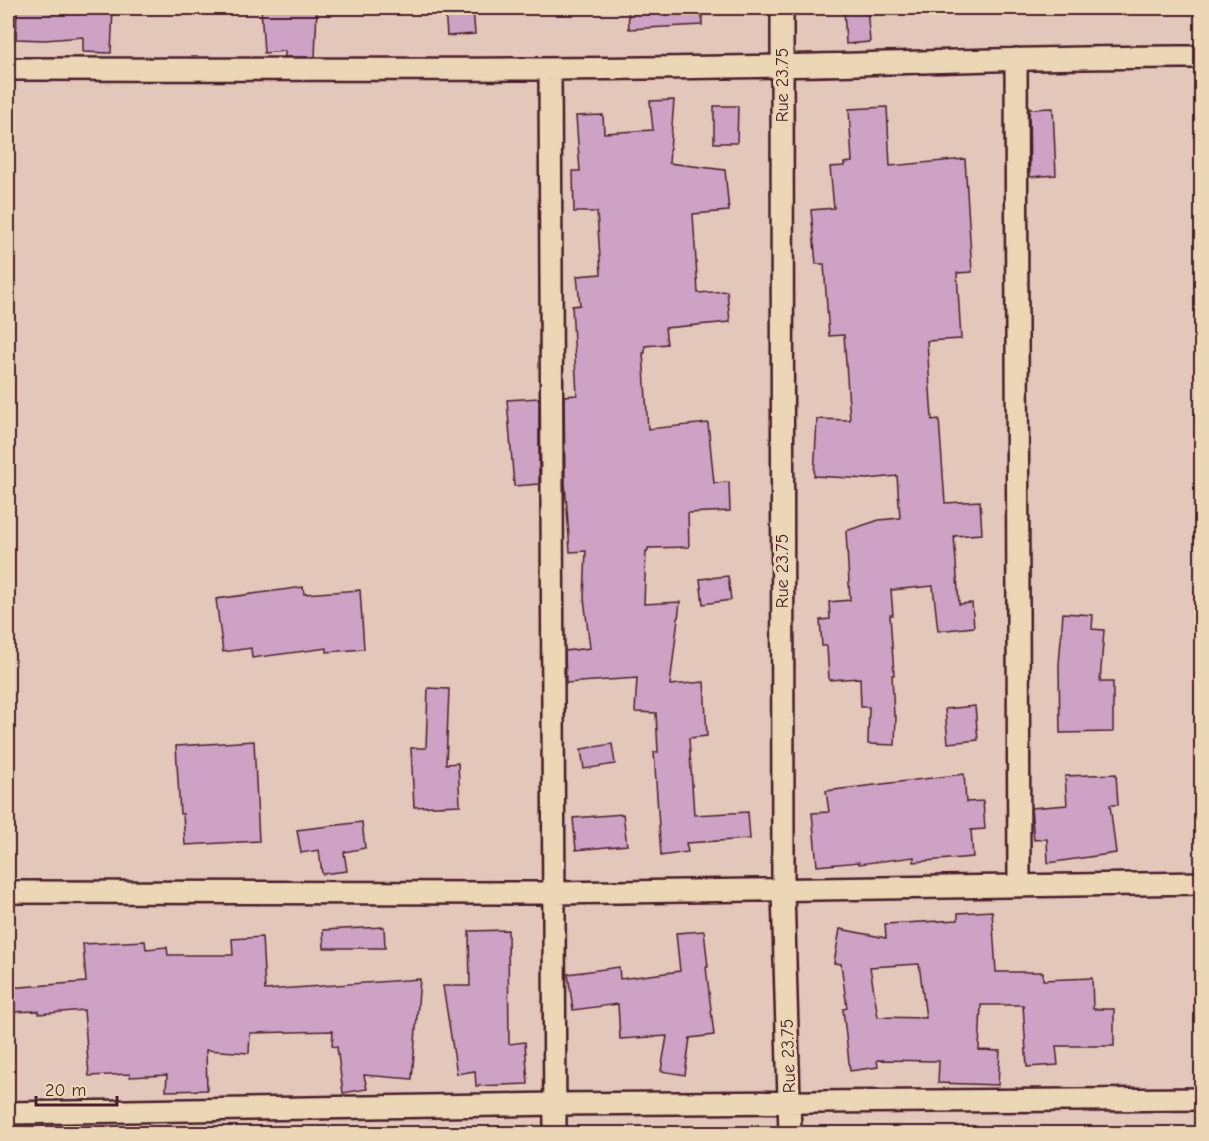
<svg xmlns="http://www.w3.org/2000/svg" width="1209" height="1141" font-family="'Comic Neue',sans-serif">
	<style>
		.building { fill: #cda2c5; stroke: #4a1f2b; stroke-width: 1.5; fill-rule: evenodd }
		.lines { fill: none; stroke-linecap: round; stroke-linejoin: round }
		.street-casing { stroke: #4a1f2b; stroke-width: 26 }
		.street { stroke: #ebd7b5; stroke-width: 21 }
		.labels { text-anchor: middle; stroke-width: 6; stroke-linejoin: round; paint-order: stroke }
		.street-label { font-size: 18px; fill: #4a1f2b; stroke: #ebd7b5 }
	</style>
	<rect width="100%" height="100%" fill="#e2c7ba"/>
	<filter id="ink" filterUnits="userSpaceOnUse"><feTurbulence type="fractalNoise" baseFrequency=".0167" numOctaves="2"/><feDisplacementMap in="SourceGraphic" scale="12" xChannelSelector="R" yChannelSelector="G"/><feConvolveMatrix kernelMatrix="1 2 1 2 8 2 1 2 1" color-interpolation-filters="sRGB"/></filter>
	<g filter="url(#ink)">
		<path class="building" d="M 17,8 L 113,8 L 111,53 L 83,52 L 83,37 L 45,40 L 16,39 Z
			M 261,8 L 317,8 L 315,57 L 285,57 L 285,51 L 264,53 Z
			M 445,8 L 473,8 L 475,34 L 447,36 Z
			M 628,8 L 702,8 L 702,25 L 629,29 Z
			M 844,8 L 867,8 L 870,42 L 846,44 Z
			M 674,100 L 669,163 L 725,170 L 729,211 L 693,214 L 698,293 L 727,291 L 730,322 L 665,328 L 667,344 L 645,346 L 645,353 L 643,353 L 648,429 L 708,423 L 714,483 L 729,482 L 730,511 L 688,513 L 689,547 L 648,548 L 648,551 L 646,551 L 644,604 L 680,602 L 670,685 L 704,682 L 707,736 L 689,738 L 694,815 L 748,812 L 750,839 L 686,843 L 688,852 L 661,856 L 654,752 L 658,752 L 656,713 L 635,712 L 637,678 L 566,683 L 565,651 L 590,648 L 584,598 L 586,551 L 570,552 L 565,482 L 564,396 L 577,395 L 572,306 L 580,305 L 577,276 L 601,274 L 597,212 L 574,212 L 573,171 L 580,171 L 576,116 L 603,115 L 604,133 L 653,130 L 650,101 Z
			M 714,106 L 738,106 L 737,143 L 714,143 Z
			M 887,107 L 890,166 L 965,159 L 972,272 L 957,273 L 961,339 L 927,341 L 932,420 L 939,419 L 945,503 L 980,501 L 982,534 L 954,536 L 959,604 L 972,603 L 974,627 L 938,631 L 933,586 L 891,590 L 893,615 L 890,615 L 894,675 L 892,675 L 894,716 L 896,716 L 895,745 L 868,744 L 869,707 L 861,707 L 860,678 L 829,680 L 827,646 L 822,646 L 820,620 L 830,619 L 829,602 L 850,600 L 846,531 L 879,520 L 900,518 L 897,476 L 868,479 L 814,476 L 817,419 L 850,420 L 844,335 L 829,336 L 824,264 L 816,264 L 811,210 L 834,208 L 830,167 L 844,166 L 844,163 L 852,162 L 849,109 Z
			M 1053,108 L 1056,175 L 1030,177 L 1029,109 Z
			M 539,398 L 539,484 L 514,486 L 507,400 Z
			M 728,576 L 731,600 L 703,604 L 700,579 Z
			M 303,587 L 304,594 L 360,590 L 364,649 L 327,652 L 327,648 L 252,658 L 251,648 L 223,652 L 216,599 Z
			M 1063,613 L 1093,615 L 1092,629 L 1104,630 L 1100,682 L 1113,682 L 1113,732 L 1060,733 L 1059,665 Z
			M 428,688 L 449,689 L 446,764 L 458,763 L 460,805 L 414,807 L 411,748 L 426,748 Z
			M 975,706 L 978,740 L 948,743 L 945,709 Z
			M 254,741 L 259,841 L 185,845 L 183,814 L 180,814 L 176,746 Z
			M 612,744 L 615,764 L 584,769 L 581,749 Z
			M 964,774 L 966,802 L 983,801 L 985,829 L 971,830 L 973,857 L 914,862 L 914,857 L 859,864 L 859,862 L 817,866 L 812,813 L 829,812 L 826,791 Z
			M 1116,774 L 1118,805 L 1110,805 L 1116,853 L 1048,863 L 1047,839 L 1034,840 L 1031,808 L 1067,805 L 1065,776 Z
			M 623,814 L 627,845 L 576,850 L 573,818 Z
			M 362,822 L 365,848 L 344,852 L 347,871 L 322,874 L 319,850 L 301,853 L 297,830 Z
			M 992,911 L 996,972 L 1043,972 L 1043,980 L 1092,978 L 1093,1009 L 1114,1009 L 1114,1046 L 1056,1046 L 1058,1065 L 1027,1067 L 1023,1005 L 981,1005 L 979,1050 L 1000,1051 L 998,1085 L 938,1083 L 939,1061 L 877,1060 L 878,1067 L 850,1071 L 843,1009 L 847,1008 L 841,964 L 834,963 L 840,929 L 886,938 L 885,924 L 958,920 L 958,913 ZM 919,964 L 926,1018 L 878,1017 L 870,967 Z
			M 384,927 L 385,948 L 324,948 L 323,930 Z
			M 508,930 L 509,1044 L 525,1042 L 528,1084 L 476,1086 L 475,1071 L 457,1074 L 443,986 L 470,986 L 469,931 Z
			M 704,931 L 708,967 L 706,967 L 714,1035 L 690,1038 L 685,1075 L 661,1071 L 667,1036 L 620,1039 L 618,1004 L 573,1010 L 568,974 L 619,967 L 620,979 L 680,971 L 676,933 Z
			M 262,937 L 265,990 L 420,979 L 412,1079 L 364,1075 L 367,1089 L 343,1093 L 337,1047 L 332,1046 L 333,1031 L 250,1033 L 249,1053 L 206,1050 L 207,1090 L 166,1091 L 167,1075 L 130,1077 L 130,1074 L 89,1076 L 84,1010 L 39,1014 L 39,1011 L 8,1012 L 8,988 L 86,982 L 83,944 L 145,941 L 146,949 L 167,947 L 168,955 L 233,955 L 232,939 Z"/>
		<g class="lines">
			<g class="street-casing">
				<path id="street" d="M 782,8 L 783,891 L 790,1134
					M 1016,59 L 1019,885
					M 8,69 C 265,69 524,71 782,66 C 922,63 1061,56 1202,57
					M 550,69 L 555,1134
					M 8,892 L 552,893 L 1202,883
					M 8,1113 L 555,1104 L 1202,1099"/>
			</g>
			<use href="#street" class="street"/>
		</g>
	</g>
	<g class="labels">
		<g class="street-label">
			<text transform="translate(782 85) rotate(-90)" y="6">Rue 23.75</text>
			<text transform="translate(782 571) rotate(-90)" y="6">Rue 23.75</text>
			<text transform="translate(788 1056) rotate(-92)" y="6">Rue 23.75</text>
		</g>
	</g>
	<rect width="1209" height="1141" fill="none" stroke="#ebd7b5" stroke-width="30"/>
	<rect x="15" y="15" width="1179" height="1111" fill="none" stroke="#4a1f2b" stroke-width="2" filter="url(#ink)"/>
	<path d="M36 1096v9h81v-9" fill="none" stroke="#4a1f2b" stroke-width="3"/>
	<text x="45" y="1096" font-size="18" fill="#4a1f2b" stroke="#ebd7b5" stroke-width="4.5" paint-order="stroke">20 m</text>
</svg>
